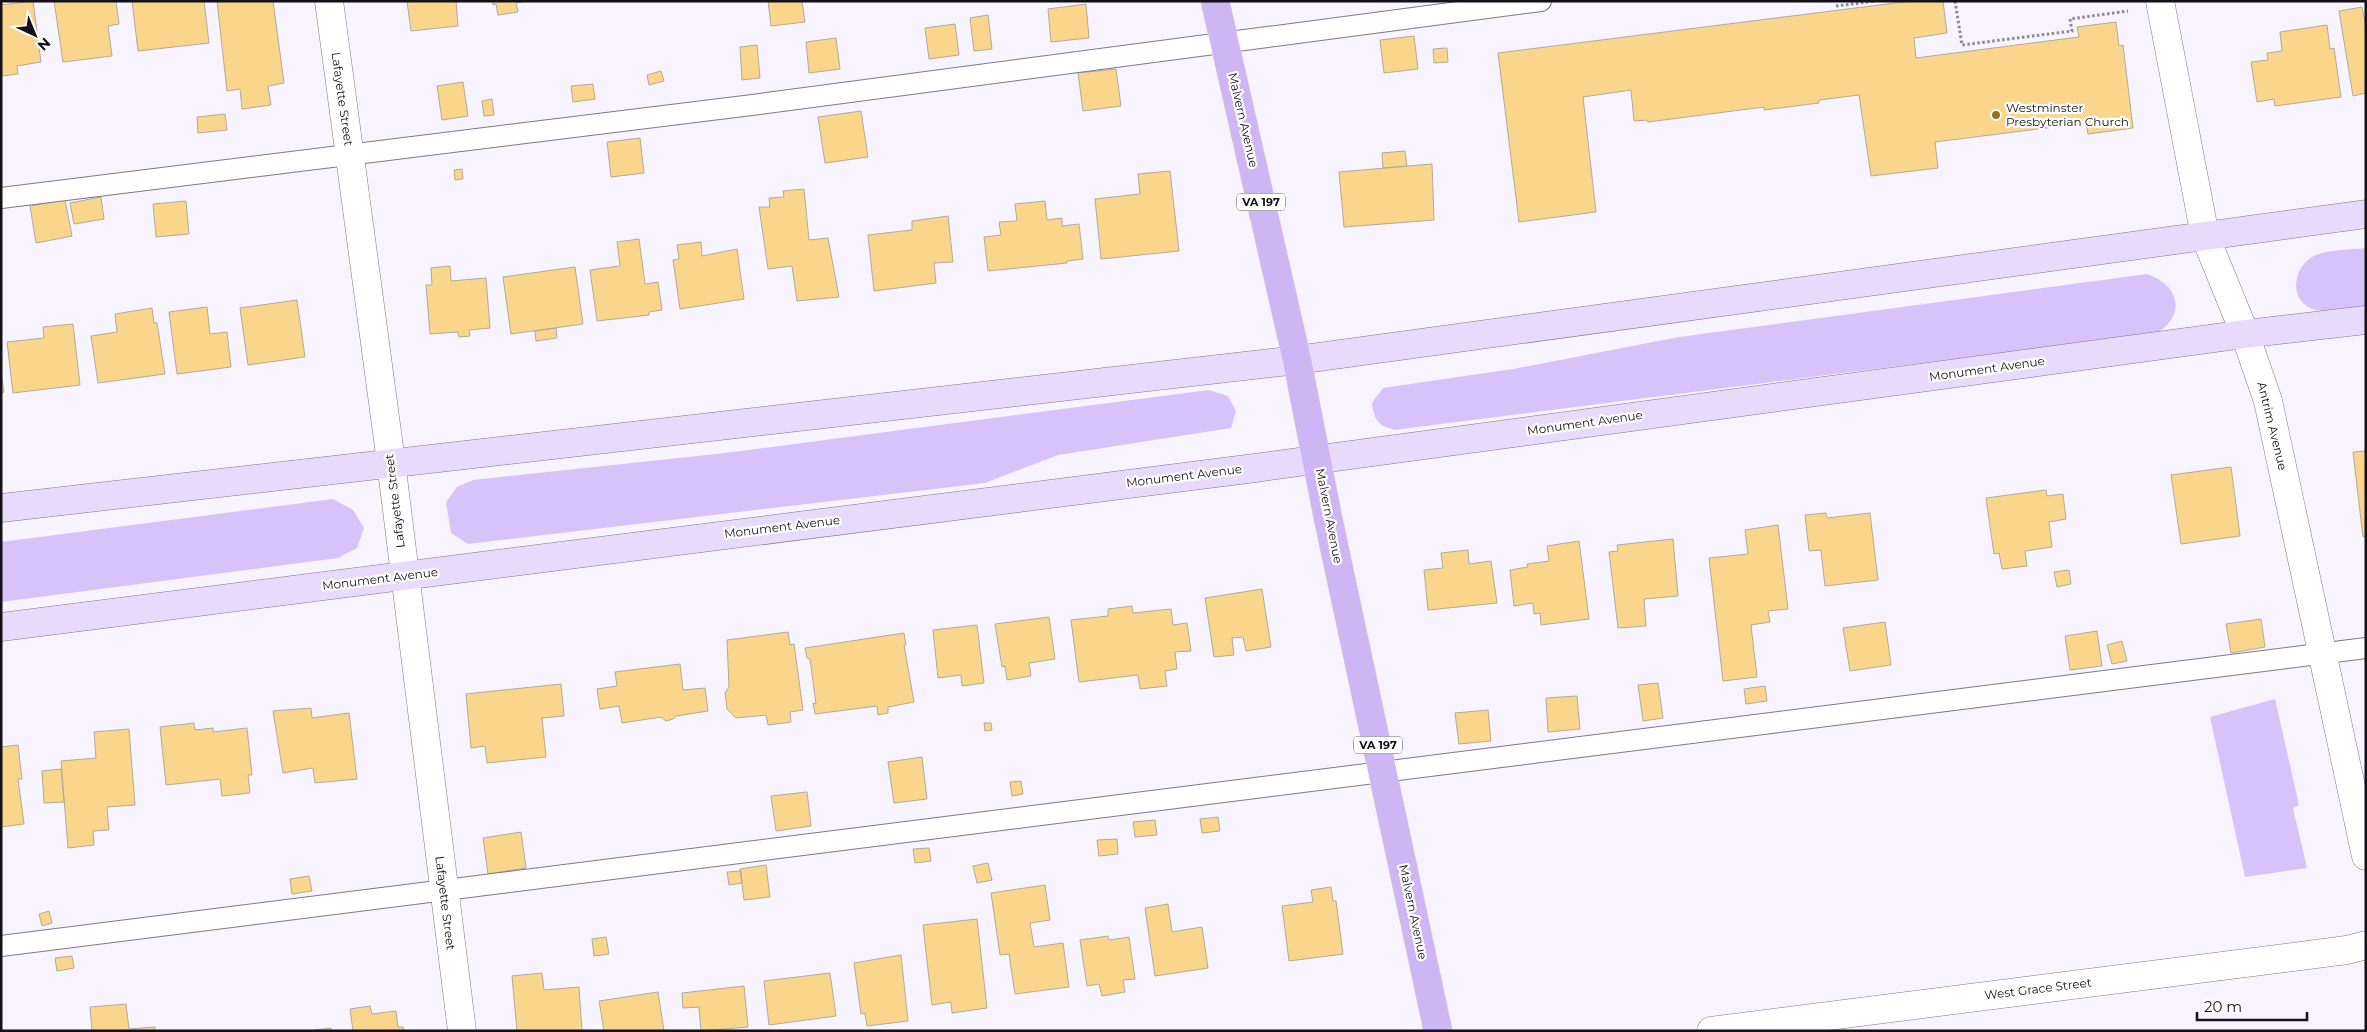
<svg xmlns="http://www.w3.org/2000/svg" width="2367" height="1032" font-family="Montserrat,sans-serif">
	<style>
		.green { fill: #d7c3fa }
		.building { fill: #fad68d; stroke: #b2aa9a }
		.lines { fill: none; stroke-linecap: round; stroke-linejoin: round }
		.lane-casing { stroke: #7d7888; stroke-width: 22 }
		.street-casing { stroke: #7d7888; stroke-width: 29 }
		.secondary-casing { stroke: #7d7888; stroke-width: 29 }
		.primary-casing { stroke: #d5d4d5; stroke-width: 29 }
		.path { stroke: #8a8890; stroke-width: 3; stroke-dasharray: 2.5 2.5; stroke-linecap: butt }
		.lane { stroke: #fff; stroke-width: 20 }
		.street { stroke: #fff; stroke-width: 28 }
		.secondary { stroke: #e7dafa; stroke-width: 28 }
		.primary { stroke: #ceb5f4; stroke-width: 28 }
		.poi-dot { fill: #97721c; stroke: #fff; stroke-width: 2 }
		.labels { text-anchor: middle; stroke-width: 4.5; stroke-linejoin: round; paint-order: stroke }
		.shield { fill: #fff; stroke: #5a585d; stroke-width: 1 }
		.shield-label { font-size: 11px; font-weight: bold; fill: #131117 }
		.street-label { font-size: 12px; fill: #131117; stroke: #fff }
		.poi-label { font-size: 12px; fill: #131117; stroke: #fff; text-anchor: start }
	</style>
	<rect width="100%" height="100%" fill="#f7f4ff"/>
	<path class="green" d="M 2366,248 L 2366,306 C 2350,308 2331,314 2316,310 C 2287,303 2292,265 2316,255 C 2330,249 2351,250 2366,248 Z
		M 2147,274 C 2178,285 2187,312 2158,333 L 1394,430 C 1378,425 1374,420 1372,403 L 1383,388 L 1513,369 L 1679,337 Z
		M 1209,390 L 1228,396 L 1236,411 L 1231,428 L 1058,455 L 985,483 L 468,544 L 451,533 L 446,502 L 457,487 L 473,480 L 725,453 Z
		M 333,499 L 353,510 L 364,528 L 357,548 L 338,558 L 1,602 L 1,542 Z
		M 2275,699 L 2299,805 L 2293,808 L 2307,868 L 2245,877 L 2210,717 Z"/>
	<path class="building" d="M 33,1 L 41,62 L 17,66 L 18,74 L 1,76 L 1,5 Z
		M 54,1 L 116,1 L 119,24 L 108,26 L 112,56 L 63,62 Z
		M 132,1 L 204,1 L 209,43 L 138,51 Z
		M 217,1 L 273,1 L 284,83 L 268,86 L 271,105 L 242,109 L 240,89 L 227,91 Z
		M 407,1 L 456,1 L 458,26 L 411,31 Z
		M 492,1 L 527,1 L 516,3 L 518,12 L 498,15 L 496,4 L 493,5 Z
		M 768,1 L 802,1 L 805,22 L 771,26 Z
		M 1911,1 L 1943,1 L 1947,33 L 1914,38 L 1916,58 L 2079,37 L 2077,27 L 2116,22 L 2119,46 L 2123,45 L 2133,128 L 2088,134 L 2086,123 L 1935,142 L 1938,168 L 1871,176 L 1859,95 L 1819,100 L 1819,103 L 1764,110 L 1764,107 L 1648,122 L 1647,120 L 1634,121 L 1631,90 L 1583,97 L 1596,212 L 1519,222 L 1498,53 Z
		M 1086,4 L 1089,38 L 1051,42 L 1048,9 Z
		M 2362,7 L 2366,26 L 2366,93 L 2353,96 L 2339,11 Z
		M 988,15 L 992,49 L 974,51 L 970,18 Z
		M 955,24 L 959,55 L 929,59 L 925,28 Z
		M 2327,25 L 2330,49 L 2334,48 L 2341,97 L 2275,106 L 2274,99 L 2257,102 L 2251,62 L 2268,60 L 2267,53 L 2282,51 L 2280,32 Z
		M 1414,36 L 1418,69 L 1384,73 L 1380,40 Z
		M 836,38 L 840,69 L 809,73 L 806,42 Z
		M 757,45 L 760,78 L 742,80 L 740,47 Z
		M 1447,48 L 1448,62 L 1434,63 L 1433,49 Z
		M 1116,69 L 1121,106 L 1083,111 L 1078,73 Z
		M 661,71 L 664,81 L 649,85 L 647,75 Z
		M 463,82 L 468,116 L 442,120 L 437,86 Z
		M 593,84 L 595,99 L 573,102 L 571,86 Z
		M 492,99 L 494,115 L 484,116 L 482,101 Z
		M 861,111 L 868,157 L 825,163 L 818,117 Z
		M 225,114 L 227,130 L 198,133 L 197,117 Z
		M 640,138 L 644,173 L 611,177 L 607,142 Z
		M 1405,151 L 1407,166 L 1383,168 L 1382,153 Z
		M 1432,164 L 1434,220 L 1344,227 L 1339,172 Z
		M 462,169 L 463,179 L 455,180 L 454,170 Z
		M 1170,171 L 1179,251 L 1101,259 L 1095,199 L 1140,194 L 1138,174 Z
		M 804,189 L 809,240 L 828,238 L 839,297 L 797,301 L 792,266 L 768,269 L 759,207 L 770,207 L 769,198 L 784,197 L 783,191 Z
		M 101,197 L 104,219 L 74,224 L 70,203 Z
		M 65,200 L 72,236 L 36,243 L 30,206 Z
		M 186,201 L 189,234 L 156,237 L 153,204 Z
		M 1045,201 L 1047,220 L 1062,218 L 1062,226 L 1079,224 L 1083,259 L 1067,261 L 1067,263 L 988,271 L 984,237 L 1001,235 L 999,222 L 1017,221 L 1015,204 Z
		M 948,216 L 953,262 L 934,263 L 936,283 L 874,291 L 868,235 L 912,230 L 912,221 Z
		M 639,239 L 645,284 L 658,282 L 662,310 L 649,312 L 649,315 L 597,321 L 590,270 L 620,266 L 617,242 Z
		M 701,242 L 702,256 L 737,249 L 744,299 L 680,309 L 673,260 L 679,259 L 677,245 Z
		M 450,266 L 451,281 L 486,278 L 490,328 L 469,330 L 470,336 L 459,337 L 458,332 L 430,334 L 426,285 L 432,285 L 431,268 Z
		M 575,267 L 583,324 L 511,334 L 503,277 Z
		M 297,300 L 305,357 L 248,365 L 240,308 Z
		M 207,307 L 210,334 L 227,332 L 231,367 L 177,374 L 169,312 Z
		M 152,308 L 154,323 L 157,323 L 165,374 L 98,383 L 91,336 L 117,332 L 115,314 Z
		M 73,324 L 80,385 L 13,393 L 7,342 L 44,338 L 43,327 Z
		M 556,328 L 557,338 L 536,341 L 535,331 Z
		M 1,373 L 4,392 L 1,393 Z
		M 2366,451 L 2366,536 L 2363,537 L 2353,452 Z
		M 2231,467 L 2240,536 L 2181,544 L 2171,475 Z
		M 2046,490 L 2047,496 L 2063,494 L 2066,519 L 2049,522 L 2052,547 L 2025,551 L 2027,566 L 2002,569 L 1999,553 L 1994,554 L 1986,498 Z
		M 1826,513 L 1827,518 L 1870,513 L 1878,580 L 1825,586 L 1821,550 L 1809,551 L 1805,515 Z
		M 1778,525 L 1788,609 L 1768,611 L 1770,622 L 1751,625 L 1757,677 L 1723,681 L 1709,558 L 1748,554 L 1745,530 Z
		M 1673,539 L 1678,596 L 1644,599 L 1646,626 L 1618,628 L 1609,552 L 1618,551 L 1617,545 Z
		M 1579,541 L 1589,619 L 1541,625 L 1540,613 L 1534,614 L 1533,603 L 1514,606 L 1510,570 L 1528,567 L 1527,564 L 1549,561 L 1547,546 Z
		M 1468,550 L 1469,564 L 1491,561 L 1497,603 L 1428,610 L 1424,570 L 1443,568 L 1441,553 Z
		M 2069,570 L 2071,584 L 2057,587 L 2054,572 Z
		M 1262,589 L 1271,647 L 1246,651 L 1243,637 L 1232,638 L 1234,655 L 1214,657 L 1205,598 Z
		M 1132,606 L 1133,613 L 1171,609 L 1173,625 L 1187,623 L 1191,651 L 1175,652 L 1177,669 L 1165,671 L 1167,686 L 1140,689 L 1138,675 L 1079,682 L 1071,620 L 1108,616 L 1108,609 Z
		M 1049,617 L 1055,659 L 1029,663 L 1031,676 L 1007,680 L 1005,666 L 1002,667 L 995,624 Z
		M 2261,619 L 2265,647 L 2231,653 L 2226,624 Z
		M 1885,622 L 1891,665 L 1850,671 L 1843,628 Z
		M 977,625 L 984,683 L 962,686 L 961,675 L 938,678 L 933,630 Z
		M 2097,631 L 2102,666 L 2070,670 L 2065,636 Z
		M 788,632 L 790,645 L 794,644 L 803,710 L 790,712 L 791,722 L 768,725 L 766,715 L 736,718 L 727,709 L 725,693 L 729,687 L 727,640 Z
		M 904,633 L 906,645 L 904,645 L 914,702 L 888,707 L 888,713 L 878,715 L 877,706 L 815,714 L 813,703 L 816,704 L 810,659 L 807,658 L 805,648 Z
		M 2122,641 L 2127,661 L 2112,664 L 2107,645 Z
		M 680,664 L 683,690 L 705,688 L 708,711 L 676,716 L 673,719 L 666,721 L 661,717 L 622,723 L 619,706 L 600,709 L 597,689 L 617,686 L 615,672 Z
		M 1658,683 L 1663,718 L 1643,721 L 1638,685 Z
		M 561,684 L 564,716 L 542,718 L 546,757 L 487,763 L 485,746 L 471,748 L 466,694 Z
		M 1765,686 L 1767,701 L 1746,704 L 1744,689 Z
		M 1577,696 L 1580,729 L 1548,732 L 1546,698 Z
		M 311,708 L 312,718 L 349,713 L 357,779 L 315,783 L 313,768 L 283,773 L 273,711 Z
		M 1488,710 L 1491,741 L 1459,744 L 1455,713 Z
		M 194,723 L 195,730 L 213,728 L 213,732 L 247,728 L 252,775 L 248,775 L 250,793 L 222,796 L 220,779 L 166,785 L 160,727 Z
		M 984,723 L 991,723 L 992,730 L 985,731 Z
		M 129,729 L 135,805 L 107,807 L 109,830 L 93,831 L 94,845 L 68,848 L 61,761 L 96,758 L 94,732 Z
		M 18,745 L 22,779 L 18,779 L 24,824 L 1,827 L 1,747 Z
		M 922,757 L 927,799 L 894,803 L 888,762 Z
		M 61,769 L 64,802 L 44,803 L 42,771 Z
		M 1021,781 L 1023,794 L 1012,796 L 1010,782 Z
		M 807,792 L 811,826 L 776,831 L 771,796 Z
		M 1218,817 L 1220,831 L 1202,833 L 1200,819 Z
		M 1155,820 L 1157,835 L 1135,837 L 1133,822 Z
		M 521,832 L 526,868 L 488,874 L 483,838 Z
		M 1117,839 L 1118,854 L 1099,856 L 1097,840 Z
		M 929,848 L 931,861 L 915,863 L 913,849 Z
		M 988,863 L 992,880 L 977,883 L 973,866 Z
		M 766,865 L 770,897 L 744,900 L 740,869 Z
		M 741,871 L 742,883 L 729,885 L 727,872 Z
		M 309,876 L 312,891 L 292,894 L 290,879 Z
		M 1045,885 L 1050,920 L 1030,923 L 1034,947 L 1063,943 L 1069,987 L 1015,994 L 1009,954 L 1000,955 L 991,893 Z
		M 1331,887 L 1333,901 L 1336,901 L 1343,954 L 1289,961 L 1282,906 L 1313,902 L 1311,890 Z
		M 1168,904 L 1172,932 L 1202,927 L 1208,968 L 1155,976 L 1145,908 Z
		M 49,911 L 52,923 L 42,926 L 39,914 Z
		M 977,919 L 987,1008 L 952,1013 L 951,1002 L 932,1005 L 923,925 Z
		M 1108,936 L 1109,940 L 1129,937 L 1135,979 L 1123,980 L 1125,992 L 1102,996 L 1099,984 L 1087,986 L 1080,940 Z
		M 606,937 L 609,954 L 594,956 L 592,939 Z
		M 901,955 L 908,1021 L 867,1026 L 865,1013 L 861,1014 L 854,963 Z
		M 72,956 L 74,968 L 57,971 L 55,958 Z
		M 542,973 L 544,990 L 579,987 L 582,1031 L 517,1031 L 512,976 Z
		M 830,973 L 836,1016 L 769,1025 L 764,981 Z
		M 744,986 L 748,1027 L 701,1031 L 699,1007 L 683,1008 L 682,993 Z
		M 658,992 L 664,1031 L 604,1031 L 599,1001 Z
		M 126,1004 L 129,1029 L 155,1027 L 155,1031 L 92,1031 L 90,1007 Z
		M 370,1006 L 372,1014 L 396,1011 L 398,1027 L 403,1027 L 404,1031 L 353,1031 L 350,1009 Z
		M 331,1028 L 332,1031 L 315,1031 L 314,1030 Z"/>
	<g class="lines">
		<g class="lane-casing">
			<path id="lane" d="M 1,198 C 515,136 1028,71 1541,1
				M 1,946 L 2366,648"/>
		</g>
		<g class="street-casing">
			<path id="street" d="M 329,1 L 391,462 L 462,1031
				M 2160,1 L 2205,236 L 2245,334 L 2268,401 L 2366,856
				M 1711,1031 L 2347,950 L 2366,945"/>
		</g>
		<g class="secondary-casing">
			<path id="secondary" d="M 1,508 L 1297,360 L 2366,214
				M 1,627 L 1255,468 L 2245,334 L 2366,320"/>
		</g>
		<g class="primary-casing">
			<path id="primary" d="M 1215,1 L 1297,360 L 1328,518 L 1438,1031"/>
		</g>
		<path class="path" d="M 1955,1 L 1962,45 L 2072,31 L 2070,19 L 2128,11
			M 1836,6 L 1875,1"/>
		<use href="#lane" class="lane"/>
		<use href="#street" class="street"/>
		<use href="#secondary" class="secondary"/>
		<use href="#primary" class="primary"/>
	</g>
	<circle class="poi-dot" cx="1996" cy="115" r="5"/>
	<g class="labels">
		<g class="shield">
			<rect x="1237" y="193.5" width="48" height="17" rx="4"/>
			<rect x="1354" y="736.5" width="48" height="17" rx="4"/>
		</g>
		<g class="shield-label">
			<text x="1261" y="206">VA 197</text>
			<text x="1378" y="749">VA 197</text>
		</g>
		<g class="street-label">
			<text transform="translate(342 99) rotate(82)" y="4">Lafayette Street</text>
			<text transform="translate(1243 120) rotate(77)" y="4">Malvern Avenue</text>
			<text transform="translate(1987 369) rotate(-8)" y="4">Monument Avenue</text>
			<text transform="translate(1585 423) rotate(-8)" y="4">Monument Avenue</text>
			<text transform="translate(2272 426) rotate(76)" y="4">Antrim Avenue</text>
			<text transform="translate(1184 476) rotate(-7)" y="4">Monument Avenue</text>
			<text transform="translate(395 501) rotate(-97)" y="4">Lafayette Street</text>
			<text transform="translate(1329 516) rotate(79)" y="4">Malvern Avenue</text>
			<text transform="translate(782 527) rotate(-7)" y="4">Monument Avenue</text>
			<text transform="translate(380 579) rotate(-7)" y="4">Monument Avenue</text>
			<text transform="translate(445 903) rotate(83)" y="4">Lafayette Street</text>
			<text transform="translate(1413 912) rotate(78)" y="4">Malvern Avenue</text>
			<text transform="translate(2038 989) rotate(-7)" y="4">West Grace Street</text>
		</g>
		<g class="poi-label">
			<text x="2006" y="112">Westminster<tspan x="2006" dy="14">Presbyterian Church</tspan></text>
		</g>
	</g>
	<rect width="2367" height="1032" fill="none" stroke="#131117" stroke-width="5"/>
	<g transform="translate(35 35) rotate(136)" stroke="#ffffff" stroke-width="4" paint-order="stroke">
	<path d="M0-4L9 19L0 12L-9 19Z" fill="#131117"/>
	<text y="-8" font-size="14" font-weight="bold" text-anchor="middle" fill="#131117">N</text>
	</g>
	<path d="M2197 1012v8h110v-8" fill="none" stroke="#131117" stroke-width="2.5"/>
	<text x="2204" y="1012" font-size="15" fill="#131117" stroke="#ffffff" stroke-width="4" paint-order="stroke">20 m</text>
</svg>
